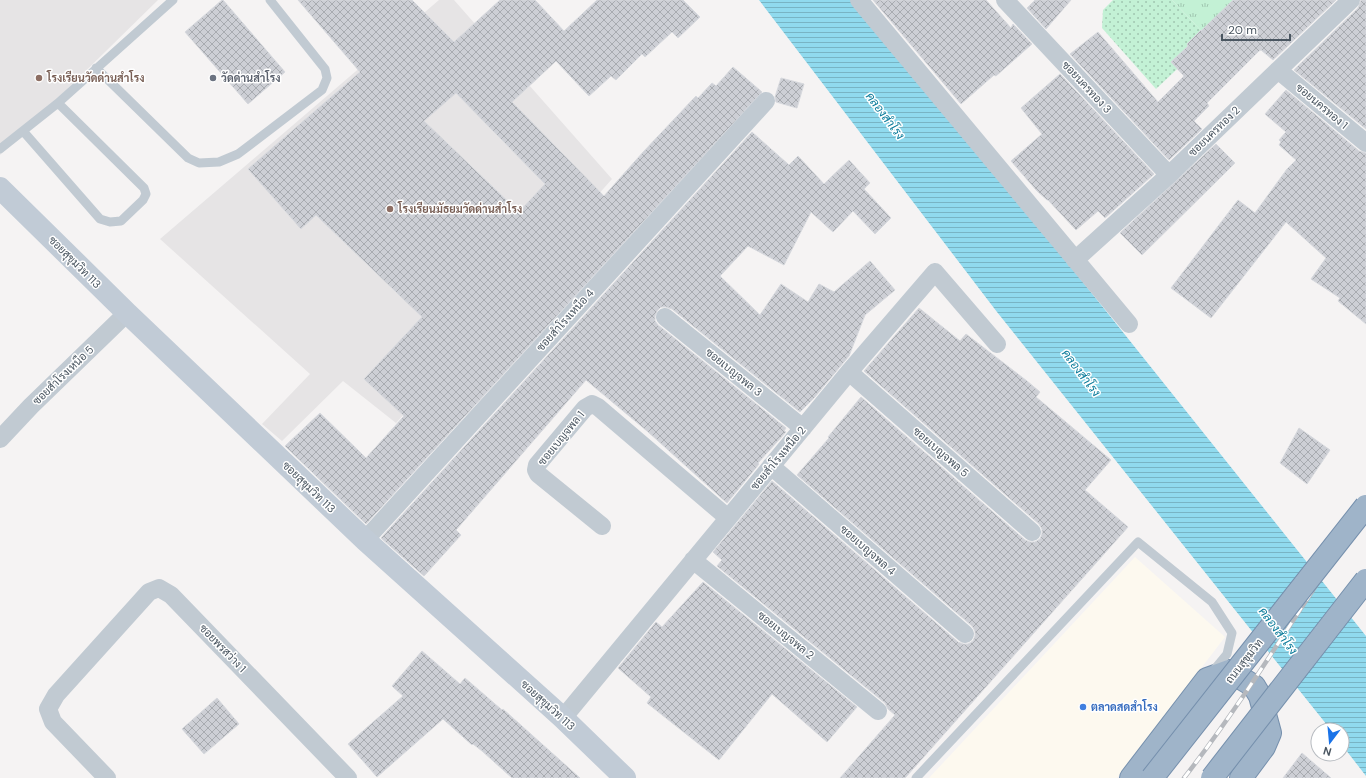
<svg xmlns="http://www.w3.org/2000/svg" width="1366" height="778" font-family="'DM Sans',Sarabun,sans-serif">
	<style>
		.commercial { fill: #fdf9ef }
		.education { fill: #e6e4e5 }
		.grass { fill: url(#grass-tufts) }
		.park { fill: url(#park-dots) }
		.water { fill: url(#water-rules) }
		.building { fill: url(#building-cross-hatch); stroke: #d7d9de; fill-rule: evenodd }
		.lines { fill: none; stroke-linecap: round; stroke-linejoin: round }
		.trunk-casing { stroke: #7690ad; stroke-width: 24 }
		.service { stroke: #c1cad2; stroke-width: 9 }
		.minor { stroke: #c1cad2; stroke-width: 18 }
		.secondary { stroke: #c1cbd6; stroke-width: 22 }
		.trunk { stroke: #9fb4c9; stroke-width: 22 }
		.rail-casing { stroke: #b5b8bd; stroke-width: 4.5 }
		.rail { stroke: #fff; stroke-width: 3; stroke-dasharray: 9; stroke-linecap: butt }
		.trunk-bridge-casing { stroke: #7690ad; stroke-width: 24; stroke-linecap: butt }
		.trunk-bridge { stroke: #9fb4c9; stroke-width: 22 }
		.education-dot { fill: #8d6e63; stroke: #fff; stroke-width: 1.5 }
		.worship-dot { fill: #6b7280; stroke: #fff; stroke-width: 1.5 }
		.shop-dot { fill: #3f7fe0; stroke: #fff; stroke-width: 1.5 }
		.labels { text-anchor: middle; stroke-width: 3; stroke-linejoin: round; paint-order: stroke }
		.education-label { font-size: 11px; font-weight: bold; fill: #785e54; stroke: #fff; text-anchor: start }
		.worship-label { font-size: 11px; font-weight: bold; fill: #5b616d; stroke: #fff; text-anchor: start }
		.street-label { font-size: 11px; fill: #4a5661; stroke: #fff }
		.shop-label { font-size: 11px; font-weight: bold; fill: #366cbe; stroke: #fff; text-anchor: start }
		.water-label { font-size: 12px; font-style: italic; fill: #0c7c9b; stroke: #fff }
	</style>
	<defs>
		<pattern id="grass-tufts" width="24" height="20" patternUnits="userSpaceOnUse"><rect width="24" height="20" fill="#c3f1d5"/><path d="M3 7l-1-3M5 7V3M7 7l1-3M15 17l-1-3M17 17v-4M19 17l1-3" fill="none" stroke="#a0c6b0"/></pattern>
		<pattern id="park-dots" width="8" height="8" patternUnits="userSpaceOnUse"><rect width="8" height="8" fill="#c3f1d5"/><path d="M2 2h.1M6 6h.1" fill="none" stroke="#a0c6b0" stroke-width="1.8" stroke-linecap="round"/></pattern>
		<pattern id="water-rules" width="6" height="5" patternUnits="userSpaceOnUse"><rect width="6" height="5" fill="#90daee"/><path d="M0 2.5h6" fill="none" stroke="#78b4c4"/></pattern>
		<pattern id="building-cross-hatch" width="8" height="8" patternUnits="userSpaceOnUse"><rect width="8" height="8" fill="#cdcfd5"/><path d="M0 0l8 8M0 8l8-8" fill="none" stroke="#a8abb0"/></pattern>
	</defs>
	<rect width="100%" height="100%" fill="#f5f3f3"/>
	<path class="commercial" d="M 1135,557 L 1225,637 L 1117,778 L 929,778 Z"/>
	<path class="education" d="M 0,0 L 158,0 L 0,155 Z
		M 439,0 L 454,0 L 612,179 L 396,423 L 343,381 L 282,441 L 262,424 L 310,374 L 160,239 Z"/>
	<path class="grass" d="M 1172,0 L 1247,0 L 1209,39 Z"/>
	<path class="park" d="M 1113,0 L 1172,0 L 1209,39 L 1156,89 L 1102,28 L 1103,10 Z"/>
	<path class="water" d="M 759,0 L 852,0 L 974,146 L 1366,636 L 1366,776 L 1342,745 L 1342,730 L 1331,730 L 997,312 Z"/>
	<path class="building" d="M 222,0 L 223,0 L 285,72 L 248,104 L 185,32 Z
		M 298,0 L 412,0 L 454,42 L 500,0 L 535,0 L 564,31 L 597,0 L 683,0 L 700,17 L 678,38 L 672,32 L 645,57 L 642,54 L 616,80 L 611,76 L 589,96 L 556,61 L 512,102 L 604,196 L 644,151 L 696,96 L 698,98 L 712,83 L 716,86 L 733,67 L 762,92 L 366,524 L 285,446 L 320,413 L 366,458 L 404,416 L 364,379 L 422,317 L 316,215 L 301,229 L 248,169 L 360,72 ZM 456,93 L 545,184 L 519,212 L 424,121 Z
		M 873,0 L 986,0 L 1011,28 L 1013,24 L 1032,44 L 996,76 L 994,75 L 961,104 Z
		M 1035,0 L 1071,0 L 1046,29 L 1027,8 Z
		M 1233,0 L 1336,0 L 1273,60 L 1261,50 L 1259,51 L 1207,103 L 1209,106 L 1194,121 L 1202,129 L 1169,160 L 1070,54 L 1098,32 L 1158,102 L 1184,76 L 1171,62 L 1188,46 L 1187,44 L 1201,30 L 1201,31 Z
		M 1361,0 L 1366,0 L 1366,129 L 1294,70 L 1358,8 Z
		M 1060,74 L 1154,174 L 1105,218 L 1098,211 L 1076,230 L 1048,200 L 1047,200 L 1037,191 L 1011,161 L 1042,134 L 1021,108 Z
		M 781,78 L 804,84 L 797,108 L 776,102 L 775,97 Z
		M 1286,90 L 1359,151 L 1366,153 L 1366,324 L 1338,301 L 1340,298 L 1311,279 L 1326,258 L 1286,222 L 1211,318 L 1171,288 L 1238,200 L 1255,213 L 1287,169 L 1296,160 L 1279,145 L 1281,142 L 1279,140 L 1286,132 L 1265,114 Z
		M 752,132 L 789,165 L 798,156 L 824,184 L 849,160 L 870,183 L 864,189 L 891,218 L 875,234 L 853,211 L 833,232 L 811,212 L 784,265 L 748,246 L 720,276 L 760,315 L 781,284 L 808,302 L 819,284 L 834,292 L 870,261 L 895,290 L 865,315 L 849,356 L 814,398 L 800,412 L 672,309 L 666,307 L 661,307 L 657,311 L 655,316 L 655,321 L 658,325 L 786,428 L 784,431 L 786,432 L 758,463 L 759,464 L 727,503 L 647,431 L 586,380 L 456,530 L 461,535 L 424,576 L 381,538 Z
		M 1216,144 L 1235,163 L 1142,255 L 1120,233 Z
		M 919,308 L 960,341 L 966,334 L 1027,381 L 1040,392 L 1036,397 L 1111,460 L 1085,490 L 1128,527 L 905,778 L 840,778 L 895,715 L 888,709 L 885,703 L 717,566 L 722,560 L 713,552 L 772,481 L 958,642 L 963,644 L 968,644 L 973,641 L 975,636 L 975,631 L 972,626 L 797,475 L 829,438 L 828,437 L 861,397 L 1025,540 L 1030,542 L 1035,542 L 1040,539 L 1042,534 L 1042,529 L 1039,524 L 864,371 Z
		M 1299,428 L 1330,450 L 1307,484 L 1280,463 Z
		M 703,582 L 857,707 L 827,742 L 772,694 L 719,760 L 647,703 L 651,697 L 618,668 L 656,622 L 662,627 Z
		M 422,651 L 460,684 L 465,678 L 502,710 L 503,709 L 513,718 L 580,778 L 512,778 L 482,751 L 473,744 L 472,745 L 443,719 L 377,777 L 348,744 L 403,696 L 392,686 Z
		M 217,698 L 239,724 L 204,754 L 182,729 Z
		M 1302,753 L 1331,778 L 1283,778 Z"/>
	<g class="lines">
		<g class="trunk-casing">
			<path id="trunk" d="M 1131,778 L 1207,679 L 1229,671 L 1254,686 L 1260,696 L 1270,733 L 1264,747 L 1241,778"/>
		</g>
		<path class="service" d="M 96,68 L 188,158 L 199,163 L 219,162 L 238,154 L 322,90 L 327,78 L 325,69 L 270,0
			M 23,131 L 100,219 L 110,222 L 121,221 L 143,200 L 146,194 L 144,188 L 58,103
			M 0,149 L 58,103 L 173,0
			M 916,778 L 1138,542 L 1212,602 L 1232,633 L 1227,654 L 1213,671"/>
		<path class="minor" d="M 859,0 L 1129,324
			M 1005,0 L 1169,175
			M 1278,70 L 1366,143
			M 1075,260 L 1169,175 L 1351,0
			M 665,317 L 803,428
			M 849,372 L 1032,532
			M 0,439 L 31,406 L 127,313
			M 771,466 L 965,634
			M 602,526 L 538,474 L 536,470 L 537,465 L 585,408 L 592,404 L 598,407 L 728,518
			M 365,540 L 766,101
			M 693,560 L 878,711
			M 563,718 L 849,372 L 935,272 L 997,344
			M 107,778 L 53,722 L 48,709 L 56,695 L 149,592 L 159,588 L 171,595 L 348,778"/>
		<path class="secondary" d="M 0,188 L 127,313 L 365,540 L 563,718 L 625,778"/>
		<use href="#trunk" class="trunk"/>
		<g class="rail-casing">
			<path id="rail" d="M 1184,778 C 1250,693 1304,600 1366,511
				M 1208,778 L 1265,708 L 1366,595"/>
		</g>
		<use href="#rail" class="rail"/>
		<g class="trunk-bridge-casing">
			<path id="trunk-bridge" d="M 1152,778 L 1366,506
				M 1212,778 L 1366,580"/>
		</g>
		<use href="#trunk-bridge" class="trunk-bridge"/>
	</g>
	<g class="education-dot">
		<circle cx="39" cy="78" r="4"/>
		<circle cx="390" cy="209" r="4"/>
	</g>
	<circle class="worship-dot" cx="213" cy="78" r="4"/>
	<circle class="shop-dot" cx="1083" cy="707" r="4"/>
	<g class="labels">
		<g class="education-label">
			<text x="47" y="82">โรงเรียนวัดด่านสำโรง</text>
			<text x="398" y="213">โรงเรียนมัธยมวัดด่านสำโรง</text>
		</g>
		<g class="worship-label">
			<text x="221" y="82">วัดด่านสำโรง</text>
		</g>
		<g class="street-label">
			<text transform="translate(1087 87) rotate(47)" y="4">ซอยนครทอง 3</text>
			<text transform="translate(1322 106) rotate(40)" y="4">ซอยนครทอง 1</text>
			<text transform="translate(1214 131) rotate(-44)" y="4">ซอยนครทอง 2</text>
			<text transform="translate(75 262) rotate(45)" y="4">ซอยสุขุมวิท 113</text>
			<text transform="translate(565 320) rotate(-48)" y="4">ซอยสำโรงเหนือ 4</text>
			<text transform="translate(734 372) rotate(39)" y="4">ซอยเบญจพล 3</text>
			<text transform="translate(63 375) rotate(-44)" y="4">ซอยสำโรงเหนือ 5</text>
			<text transform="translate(561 438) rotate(-51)" y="4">ซอยเบญจพล 1</text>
			<text transform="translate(941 452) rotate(41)" y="4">ซอยเบญจพล 5</text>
			<text transform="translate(778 458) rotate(-50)" y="4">ซอยสำโรงเหนือ 2</text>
			<text transform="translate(309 487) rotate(44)" y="4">ซอยสุขุมวิท 113</text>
			<text transform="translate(868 550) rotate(41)" y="4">ซอยเบญจพล 4</text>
			<text transform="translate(786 635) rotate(39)" y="4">ซอยเบญจพล 2</text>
			<text transform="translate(223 648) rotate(46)" y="4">ซอยพรสว่าง 1</text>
			<text transform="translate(1244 661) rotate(-52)" y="4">ถนนสุขุมวิท</text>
			<text transform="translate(548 705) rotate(42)" y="4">ซอยสุขุมวิท 113</text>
		</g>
		<g class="shop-label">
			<text x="1091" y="711">ตลาดสดสำโรง</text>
		</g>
		<g class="water-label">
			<text transform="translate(885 116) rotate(53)" y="4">คลองสำโรง</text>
			<text transform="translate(1081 373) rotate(53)" y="4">คลองสำโรง</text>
			<text transform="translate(1278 631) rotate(53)" y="4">คลองสำโรง</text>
		</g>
	</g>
	<g transform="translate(1330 742) rotate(196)"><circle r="19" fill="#ffffff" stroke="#b7bbc0"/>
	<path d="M0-3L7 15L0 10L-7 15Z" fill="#1a73e8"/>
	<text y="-6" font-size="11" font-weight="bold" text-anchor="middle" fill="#4a5661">N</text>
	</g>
	<path d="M1222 34v6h68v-6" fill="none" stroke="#4a5661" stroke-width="2"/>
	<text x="1228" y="34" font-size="12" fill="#4a5661" stroke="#ffffff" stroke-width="3" paint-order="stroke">20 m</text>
</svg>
